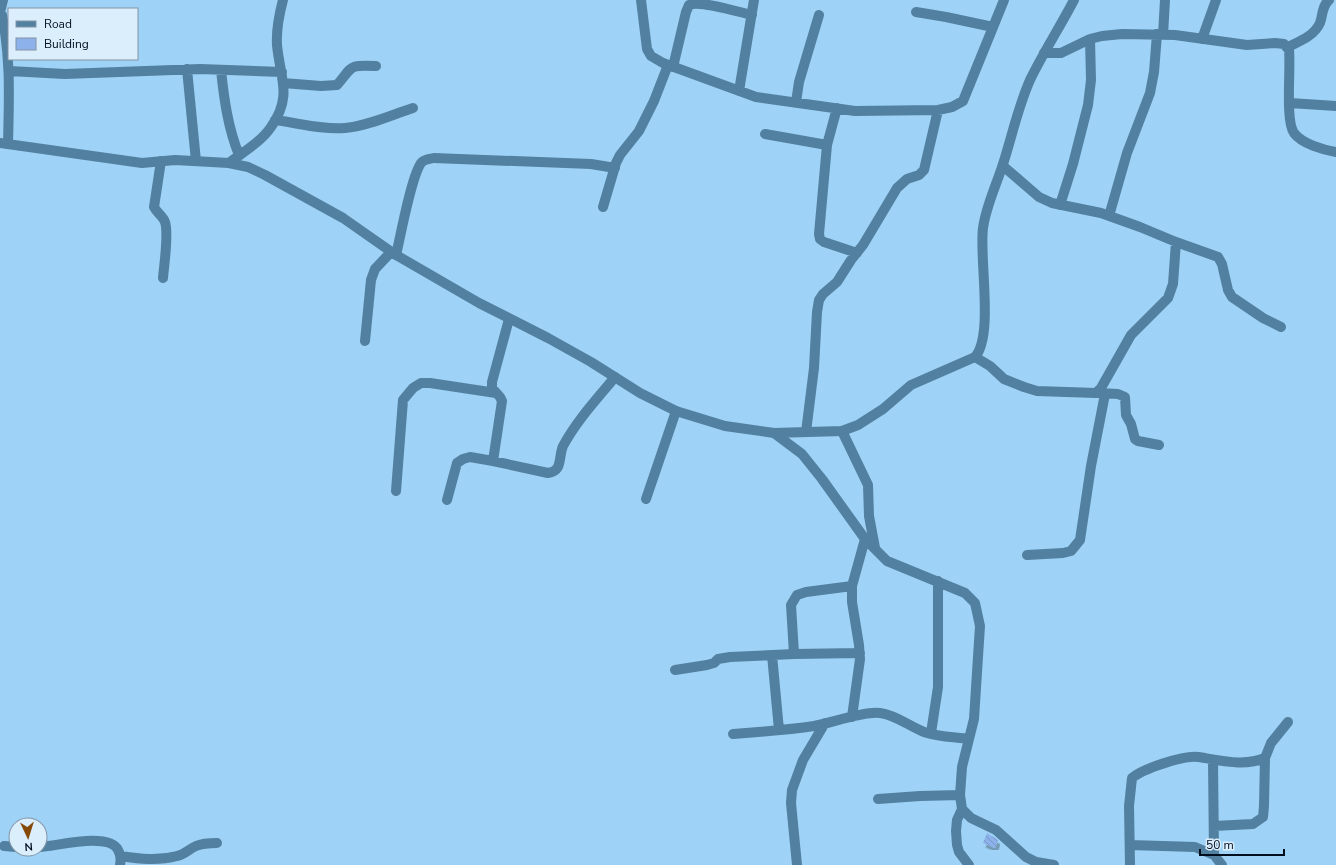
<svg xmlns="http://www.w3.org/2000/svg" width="1336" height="865" font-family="'Nunito Sans',sans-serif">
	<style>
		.building { fill: url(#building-back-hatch); filter: url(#shadow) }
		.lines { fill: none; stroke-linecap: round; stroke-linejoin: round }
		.minor { stroke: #5280a0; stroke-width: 10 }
		.tertiary { stroke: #5280a0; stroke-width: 10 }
	</style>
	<defs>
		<pattern id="building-back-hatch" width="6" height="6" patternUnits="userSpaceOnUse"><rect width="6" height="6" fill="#8db1eb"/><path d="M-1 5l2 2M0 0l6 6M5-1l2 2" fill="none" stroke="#7897c9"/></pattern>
		<filter id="shadow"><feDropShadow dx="2.5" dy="4.5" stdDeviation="0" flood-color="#0004"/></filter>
	</defs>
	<rect width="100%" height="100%" fill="#9ed2f6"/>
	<path class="building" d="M 987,833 L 998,840 L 995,848 L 983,843 Z"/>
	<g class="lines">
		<path class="minor" d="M 641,0 L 647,49 L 651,56 L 663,63 L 756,97 L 855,111 L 938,110 L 952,107 L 963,101 L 1004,0
			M 0,12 L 2,15 C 11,59 9,99 8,144
			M 0,12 L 3,0
			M 916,12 L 946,17 L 993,27
			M 1163,35 L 1165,0
			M 1202,39 L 1216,0
			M 1288,47 C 1300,41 1314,36 1320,23 C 1323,14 1322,6 1329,0
			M 1044,53 L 1061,53 L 1090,39 L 1102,36 L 1122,34 L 1175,35 L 1247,45 L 1275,43 L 1284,44 L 1289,50 C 1291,69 1285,120 1294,133 C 1302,144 1324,150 1336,152
			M 673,67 L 686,12 L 689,5 C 700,0 738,12 752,15
			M 187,69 L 196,161
			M 221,70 C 224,99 228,128 239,155
			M 9,71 L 65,74 L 200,69 L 282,72
			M 283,83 L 321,86 L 337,85 C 354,65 348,65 376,66
			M 739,91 L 754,0
			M 796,102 L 799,82 L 819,15
			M 1290,103 L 1336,106
			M 837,108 L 827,145 L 819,234 L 820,239 L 824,242 L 857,253
			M 275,120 C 298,123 322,130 345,128 C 368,126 391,115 413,108
			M 765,134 L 827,145
			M 161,161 L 154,207 C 157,213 163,216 165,222 C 169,234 164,265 163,278
			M 229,163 C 243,152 261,142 271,127 C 293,96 280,78 277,45 C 276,29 279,15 283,0
			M 1003,166 L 1039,197 L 1052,203 L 1101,213 L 1140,227 L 1176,242 L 1218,257 L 1222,264 L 1228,290 L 1232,297 L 1263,318 L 1281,327
			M 1060,205 L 1073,164 L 1088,105 L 1091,80 L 1090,39
			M 603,207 L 616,163 L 620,155 L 639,131 L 654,101 L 668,65
			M 1109,216 L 1127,153 L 1150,93 L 1154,72 L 1157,34
			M 396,255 C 400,239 412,172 422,162 C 425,159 430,159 434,158 L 591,164 L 615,168
			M 365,341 L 371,280 L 375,269 L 391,252
			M 975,357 L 990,366 L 1004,379 L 1024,387 L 1037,391 L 1096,393 L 1101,388 L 1131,335 L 1168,298 L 1173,284 L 1176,242
			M 1100,393 L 1118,394 L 1125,397 L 1126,415 L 1131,424 L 1135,439 L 1138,441 L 1159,445
			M 842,431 L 868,485 L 869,516 L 875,548
			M 806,432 L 814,368 L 817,312 L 819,300 L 823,294 L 837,282 L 851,260 L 863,245 L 897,188 L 907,179 L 919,175 L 924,170 L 938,110
			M 774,433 L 802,454 L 822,479 L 865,539 L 887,561 L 965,593 L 975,603 L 980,626 L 974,719 L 962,767 L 960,795 L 962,809 L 971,818 L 996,830 L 1026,857 L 1036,862 L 1054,865
			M 493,461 L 502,401 L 500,397 L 492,388 L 492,382 L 509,319
			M 396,491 L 403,400 L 413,388 L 421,383 L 430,383 L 496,393
			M 646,499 L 676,411
			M 447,500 L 457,463 L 463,459 L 470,457 L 493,461 L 548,473 C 563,471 558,458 563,446 C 577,420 597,399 615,377
			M 1027,555 L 1063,553 L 1071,551 L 1080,540 L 1091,466 L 1105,394
			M 794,654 L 791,605 L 797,595 L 806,592 L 852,586
			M 772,655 L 779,730
			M 675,670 L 707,665 L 714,663 L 718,659 L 730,657 L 794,654 L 860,653
			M 852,717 L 860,659 L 859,645 L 852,602 L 852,586 L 865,539
			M 931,733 L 938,687 L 938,581
			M 733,734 C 760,732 787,730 814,726 C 831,723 864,711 880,713 C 896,715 909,726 924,732 C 938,737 955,737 969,739
			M 1213,760 L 1214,855
			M 878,799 L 920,796 L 960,795
			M 962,809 L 957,820 L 956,831 L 957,845 L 959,852 L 969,865
			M 1214,826 L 1253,824 L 1263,817 L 1264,806 L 1265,758
			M 1130,845 L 1195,847 L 1214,855 L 1222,865
			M 4,846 L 16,847
			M 40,847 C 57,846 109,832 118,850 C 121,855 121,860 120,865
			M 121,856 C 140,859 158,861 177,856 C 184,855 189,849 196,846 C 203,843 210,843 217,843
			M 797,865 L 791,803 L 792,790 L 803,760 L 825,723
			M 1130,865 L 1129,806 L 1132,778 C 1142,769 1184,755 1198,757 C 1220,760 1243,767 1265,758 L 1271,743 L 1288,722"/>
		<path class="tertiary" d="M 0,143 L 142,163 L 175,160 L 229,163 L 248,167 L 265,175 L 343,218 L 396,255 L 479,303 L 548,338 L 591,362 L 640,393 L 676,411 L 725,426 L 774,433 L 842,431 L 858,425 L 883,409 L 911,385 L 975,357 C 994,336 979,258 983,228 C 986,206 996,186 1003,164 C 1012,136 1018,107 1030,80 C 1043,53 1060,27 1074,0"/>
	</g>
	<rect x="8" y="8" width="130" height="52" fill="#dbeefc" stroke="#8394a3"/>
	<rect x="16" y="21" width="20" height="6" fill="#5280a0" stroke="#8394a3"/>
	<text x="44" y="28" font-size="12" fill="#000e1e">Road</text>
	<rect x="16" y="38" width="20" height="12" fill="#8db1eb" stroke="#8394a3"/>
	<text x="44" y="48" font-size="12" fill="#000e1e">Building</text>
	<g transform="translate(28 837) rotate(176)"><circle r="19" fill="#dbeefc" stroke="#8394a3"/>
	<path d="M0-3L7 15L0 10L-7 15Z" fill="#864a06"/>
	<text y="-6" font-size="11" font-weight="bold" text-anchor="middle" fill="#000e1e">N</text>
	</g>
	<path d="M1200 849v6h84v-6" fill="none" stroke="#000e1e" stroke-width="2"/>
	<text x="1206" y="849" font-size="12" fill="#000e1e" stroke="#dbeefc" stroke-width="3" paint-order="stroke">50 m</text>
</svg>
